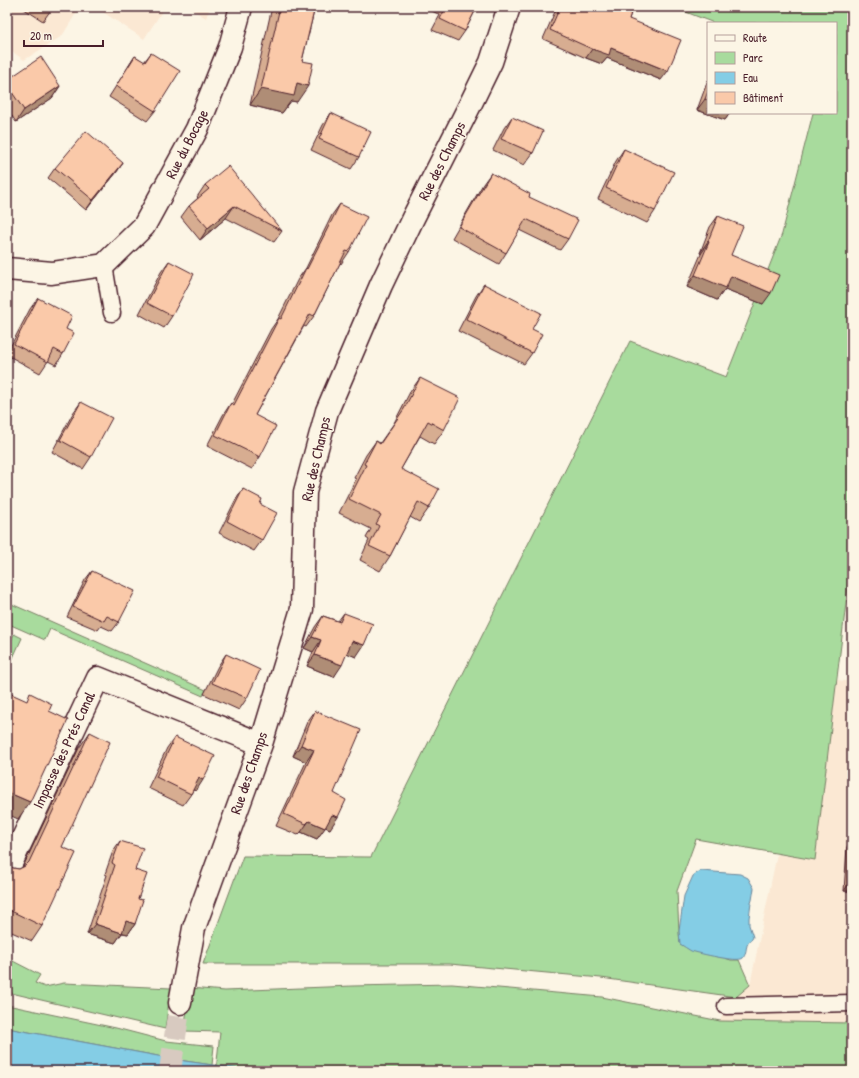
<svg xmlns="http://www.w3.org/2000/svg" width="859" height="1078" font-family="'Patrick Hand',sans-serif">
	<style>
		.built { fill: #fbe8d3 }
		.green { fill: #a8db9d; stroke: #797d64 }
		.water { fill: #84cde5; stroke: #6d879b }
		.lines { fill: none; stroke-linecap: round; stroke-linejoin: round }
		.street-tunnel { stroke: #d8cac0; stroke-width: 22; stroke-dasharray: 22 11; stroke-linecap: butt }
		.lane-casing { stroke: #4a1f2b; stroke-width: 19 }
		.street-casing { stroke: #4a1f2b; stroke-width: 25 }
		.lane { stroke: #fcf5e5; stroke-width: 16 }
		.street { stroke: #fcf5e5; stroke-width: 22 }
		.wall { fill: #d7ad91; stroke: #4a1f2b }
		.shaded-wall { fill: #af8d76; stroke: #4a1f2b }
		.building { fill: #fac9a9; stroke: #4a1f2b }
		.labels { text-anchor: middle; stroke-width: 3; stroke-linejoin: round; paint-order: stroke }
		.street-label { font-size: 15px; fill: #4a1f2b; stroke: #fcf5e5 }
	</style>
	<rect width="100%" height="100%" fill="#fcf5e5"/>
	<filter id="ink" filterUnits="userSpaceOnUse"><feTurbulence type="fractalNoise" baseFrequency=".025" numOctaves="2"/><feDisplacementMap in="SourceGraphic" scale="8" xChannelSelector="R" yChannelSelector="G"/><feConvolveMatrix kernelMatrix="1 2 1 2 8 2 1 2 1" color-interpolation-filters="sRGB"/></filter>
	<g filter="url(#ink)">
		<path class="built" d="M 7,7 L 80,7 L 62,36 L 24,60 L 7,48 Z
			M 95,7 L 165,7 L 144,39 Z
			M 188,7 L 210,7 L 206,18 Z
			M 837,680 L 852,682 L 852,1023 L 720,1021 L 726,1006 L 750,985 L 777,854 L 815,860 Z"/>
		<path class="green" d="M 673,7 L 852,7 L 852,570 L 850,570 L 815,860 L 696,839 L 677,891 L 679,931 L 680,944 L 731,960 L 739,960 L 750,985 L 736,997 L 601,978 L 450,964 L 203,964 L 243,856 L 371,857 L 630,341 L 726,377 L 782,234 L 813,113 L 836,113 L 836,23 L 714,23 Z
			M 7,602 L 206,690 L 203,696 L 50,629 L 45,640 L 11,625 L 7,633 Z
			M 14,634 L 22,638 L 7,671 L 7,650 Z
			M 7,958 L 40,975 L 35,983 L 45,987 L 64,983 L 171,988 L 165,1029 L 7,992 Z
			M 452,984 L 602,997 L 720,1021 L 852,1023 L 852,1071 L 216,1071 L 220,1032 L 184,1031 L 190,988 L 225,991 L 352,986 Z
			M 7,1005 L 116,1028 L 166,1041 L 214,1046 L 212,1065 L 185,1061 L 7,1028 Z"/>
		<path class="water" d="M 701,871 L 740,874 L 748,878 L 754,888 L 752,900 L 751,903 L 749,918 L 749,925 L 753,937 L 752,939 C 744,944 748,952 743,958 C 738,963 698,953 691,951 C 687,949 684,946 680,944 L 679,931 L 684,896 L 693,876 L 697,873 Z
			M 7,1028 L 185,1061 L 255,1071 L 7,1071 Z"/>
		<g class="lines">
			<path class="street-tunnel" d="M 170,1071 L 180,1003"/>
			<g class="lane-casing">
				<path id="lane" d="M 104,265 L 112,313
					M 726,1006 L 852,1003"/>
			</g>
			<g class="street-casing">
				<path id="street" d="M 7,269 L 52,273 L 104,265 L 144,226 L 197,129 L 230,47 L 241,7
					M 7,872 L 98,678 L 261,744
					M 180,1003 L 194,928 L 261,744 L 302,609 L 305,492 L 327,411 L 381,285 L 413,218 L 470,105 L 491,62 L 509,7"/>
			</g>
			<use href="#lane" class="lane"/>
			<use href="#street" class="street"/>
		</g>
		<path class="wall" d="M 21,7 L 53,7 L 43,21 Z
			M 272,7 L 315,7 L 302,61 L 297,102 L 291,101 L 282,113 L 250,105 Z
			M 434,7 L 477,7 L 465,31 L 458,41 L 432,30 L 440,15 L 432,11 Z
			M 557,7 L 633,7 L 629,19 L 661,80 L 607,58 L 602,64 L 586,58 L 543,39 Z
			M 151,53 L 155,111 L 147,121 L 109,97 L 135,56 L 144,62 Z
			M 7,80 L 60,86 L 52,98 L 16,122 L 7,109 Z
			M 708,80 L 708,113 L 730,113 L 725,120 L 697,110 Z
			M 331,113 L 359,157 L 351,169 L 311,150 L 323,125 Z
			M 512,117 L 533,153 L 524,165 L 493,150 L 504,128 Z
			M 624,149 L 655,211 L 647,223 L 598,199 L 616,161 Z
			M 123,163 L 116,173 L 86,210 L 48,178 L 55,168 Z
			M 491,173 L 529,197 L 568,239 L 560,250 L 519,230 L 506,253 L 499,264 L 452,238 L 483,184 Z
			M 205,185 L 282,231 L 274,242 L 226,218 L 200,240 L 181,217 L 189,206 L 198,198 L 197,197 Z
			M 340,204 L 349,252 L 341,264 L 340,263 L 314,316 L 306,327 L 304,326 L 255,415 L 260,457 L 252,469 L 207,446 L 223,415 L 231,403 L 232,404 L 271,329 L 278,319 L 298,279 L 306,268 L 332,215 Z
			M 718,216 L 731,255 L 763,304 L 725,289 L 717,300 L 687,287 L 701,254 L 700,253 L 710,227 Z
			M 169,261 L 172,316 L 164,328 L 139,314 L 161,272 Z
			M 484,284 L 532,329 L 532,353 L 524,364 L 458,331 L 476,296 Z
			M 38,298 L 66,329 L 63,354 L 56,365 L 48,361 L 40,373 L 7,355 L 7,353 L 30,309 Z
			M 420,378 L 444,430 L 434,444 L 420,436 L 401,469 L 429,508 L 419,522 L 410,517 L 390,556 L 380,571 L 360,560 L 369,540 L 366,538 L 371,529 L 339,513 L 356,479 L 354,478 L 366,455 L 376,441 L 380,443 L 394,423 L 410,392 Z
			M 81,402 L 91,457 L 83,469 L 52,452 L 73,413 Z
			M 243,489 L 260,504 L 262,540 L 254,551 L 219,533 L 235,501 Z
			M 92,571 L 119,622 L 112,631 L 101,626 L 98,630 L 67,617 L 85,580 Z
			M 344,613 L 356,657 L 347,653 L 334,677 L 307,666 L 313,652 L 304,648 L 315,627 L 323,616 L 338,621 Z
			M 226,654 L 247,698 L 239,710 L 204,694 L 218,666 Z
			M 315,711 L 334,793 L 330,829 L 325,827 L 317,839 L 301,832 L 298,835 L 276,826 L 306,762 L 293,756 L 307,722 Z
			M 90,732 L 42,926 L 32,941 L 7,930 L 7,861 L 8,864 L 13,868 L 19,869 L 23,867 L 79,748 Z
			M 175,737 L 196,791 L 193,790 L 191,794 L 183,805 L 148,788 L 167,748 Z
			M 852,840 L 852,891 L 844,891 L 847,847 Z
			M 120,841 L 135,870 L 138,899 L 135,924 L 128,934 L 122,933 L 115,943 L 87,934 L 107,875 L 105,874 L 113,851 Z"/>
		<path class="shaded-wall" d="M 611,48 L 668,71 L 661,80 L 607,58 L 602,64 L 586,58 L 592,49 Z
			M 297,83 L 308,86 L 297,102 L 291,101 L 282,113 L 250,105 L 261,89 Z
			M 60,86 L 52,98 L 16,122 L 24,110 Z
			M 705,99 L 708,100 L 708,113 L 730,113 L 725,120 L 697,110 Z
			M 123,163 L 116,173 L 86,210 L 93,200 Z
			M 234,206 L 226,218 L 200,240 L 208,228 Z
			M 708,241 L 709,242 L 701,254 L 700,253 Z
			M 695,275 L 731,276 L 771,293 L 763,304 L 725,289 L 717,300 L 687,287 Z
			M 312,637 L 321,640 L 313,652 L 304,648 Z
			M 352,641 L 364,645 L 356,657 L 344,652 Z
			M 315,655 L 342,665 L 334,677 L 307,666 Z
			M 301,745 L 314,750 L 306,762 L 293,756 Z
			M 199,778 L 203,780 L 196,791 L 191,789 Z
			M 7,792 L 30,802 L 18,819 L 7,814 Z
			M 332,815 L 338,817 L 330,829 L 324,826 Z
			M 309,821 L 325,828 L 317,839 L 301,832 Z
			M 852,879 L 852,891 L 844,891 Z
			M 126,921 L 135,924 L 128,934 L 119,932 Z
			M 95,924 L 122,933 L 115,943 L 87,934 Z"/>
		<path class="building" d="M 47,7 L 53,7 L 51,10 Z
			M 280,7 L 315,7 L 302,61 L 313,63 L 308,86 L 297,83 L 294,96 L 261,89 Z
			M 446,7 L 477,7 L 465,31 L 440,19 Z
			M 560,7 L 593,7 L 597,8 L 597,7 L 633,7 L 629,19 L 681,40 L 668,71 L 611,48 L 609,55 L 592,49 L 550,30 Z
			M 151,53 L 180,71 L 155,111 L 116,86 L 135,56 L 145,62 Z
			M 41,57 L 60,86 L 24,110 L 7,85 L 7,80 Z
			M 708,91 L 708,100 L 705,99 Z
			M 331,113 L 371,132 L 359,157 L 319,139 Z
			M 512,117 L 543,131 L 533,153 L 501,139 Z
			M 86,131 L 123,163 L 93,200 L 55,168 Z
			M 624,149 L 674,172 L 655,211 L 606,188 Z
			M 228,166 L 282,231 L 234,206 L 208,228 L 189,206 L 209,189 L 205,185 Z
			M 491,173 L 530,194 L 529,197 L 578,220 L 568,239 L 526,219 L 506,253 L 459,227 Z
			M 340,204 L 367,217 L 349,252 L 346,251 L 314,316 L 310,314 L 255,415 L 276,426 L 260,457 L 215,435 L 231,403 L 234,405 L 279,318 L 281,319 L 306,268 L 307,269 Z
			M 718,216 L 743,226 L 731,255 L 779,275 L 771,293 L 731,276 L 726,288 L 695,275 L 709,242 L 708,241 Z
			M 169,261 L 194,274 L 172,316 L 147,303 Z
			M 484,284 L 541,313 L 532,329 L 542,334 L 532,353 L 466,319 Z
			M 38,298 L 72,316 L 66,329 L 74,333 L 63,354 L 54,349 L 48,362 L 14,344 Z
			M 420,378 L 460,398 L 444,430 L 428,421 L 401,469 L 439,489 L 429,508 L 418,502 L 390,556 L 369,546 L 379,526 L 376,524 L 381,515 L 349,499 L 366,465 L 364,464 L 376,441 L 380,444 L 404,409 Z
			M 81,402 L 112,418 L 91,457 L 60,440 Z
			M 243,489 L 262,499 L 260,504 L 277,513 L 262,540 L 227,521 Z
			M 92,571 L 135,591 L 119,622 L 107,616 L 104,621 L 73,607 Z
			M 344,613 L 373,624 L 364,645 L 352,641 L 342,665 L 315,655 L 321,640 L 312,637 L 323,616 L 340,622 Z
			M 226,654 L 260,670 L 247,698 L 212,683 Z
			M 7,692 L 27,701 L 30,693 L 52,704 L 49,711 L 68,720 L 30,802 L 7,792 Z
			M 315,711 L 361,730 L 334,793 L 346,800 L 338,817 L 332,815 L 325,828 L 309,821 L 306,824 L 284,814 L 314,750 L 301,745 Z
			M 90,732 L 110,742 L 62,847 L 76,853 L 42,926 L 7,909 L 7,861 L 8,864 L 13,868 L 19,869 L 25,866 L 29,862 Z
			M 175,737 L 215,756 L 203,780 L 199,778 L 191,794 L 156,777 Z
			M 120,841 L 143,848 L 135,870 L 147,874 L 138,899 L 143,900 L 135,924 L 126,921 L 122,933 L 95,924 L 115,865 L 112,863 Z
			M 7,845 L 9,846 L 7,850 Z"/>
	</g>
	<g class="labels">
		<g class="street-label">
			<text transform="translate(187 144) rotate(-63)" y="5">Rue du Bocage</text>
			<text transform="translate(442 161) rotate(-63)" y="5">Rue des Champs</text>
			<text transform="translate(316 459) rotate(-77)" y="5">Rue des Champs</text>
			<text transform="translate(64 750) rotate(-65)" y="5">Impasse des Prés Canal</text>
			<text transform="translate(249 773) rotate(-71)" y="5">Rue des Champs</text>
		</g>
	</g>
	<rect width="859" height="1078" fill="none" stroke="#fcf5e5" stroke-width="24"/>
	<rect x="12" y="12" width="835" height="1054" fill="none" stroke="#4a1f2b" stroke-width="1.5" filter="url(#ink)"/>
	<rect x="707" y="22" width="130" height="92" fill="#fcf5e5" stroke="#b59f9b"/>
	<rect x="715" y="35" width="20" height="6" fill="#fcf5e5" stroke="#b59f9b"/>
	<text x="743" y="42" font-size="12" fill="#4a1f2b">Route</text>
	<rect x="715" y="52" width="20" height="12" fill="#a8db9d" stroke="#b59f9b"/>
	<text x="743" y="62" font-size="12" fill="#4a1f2b">Parc</text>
	<rect x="715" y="72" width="20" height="12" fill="#84cde5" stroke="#b59f9b"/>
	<text x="743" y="82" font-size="12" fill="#4a1f2b">Eau</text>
	<rect x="715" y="92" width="20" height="12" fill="#fac9a9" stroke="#b59f9b"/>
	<text x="743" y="102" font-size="12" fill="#4a1f2b">Bâtiment</text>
	<path d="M24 40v6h79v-6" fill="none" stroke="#4a1f2b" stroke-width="2"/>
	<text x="30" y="40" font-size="12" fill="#4a1f2b" stroke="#fcf5e5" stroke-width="3" paint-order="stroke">20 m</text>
</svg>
